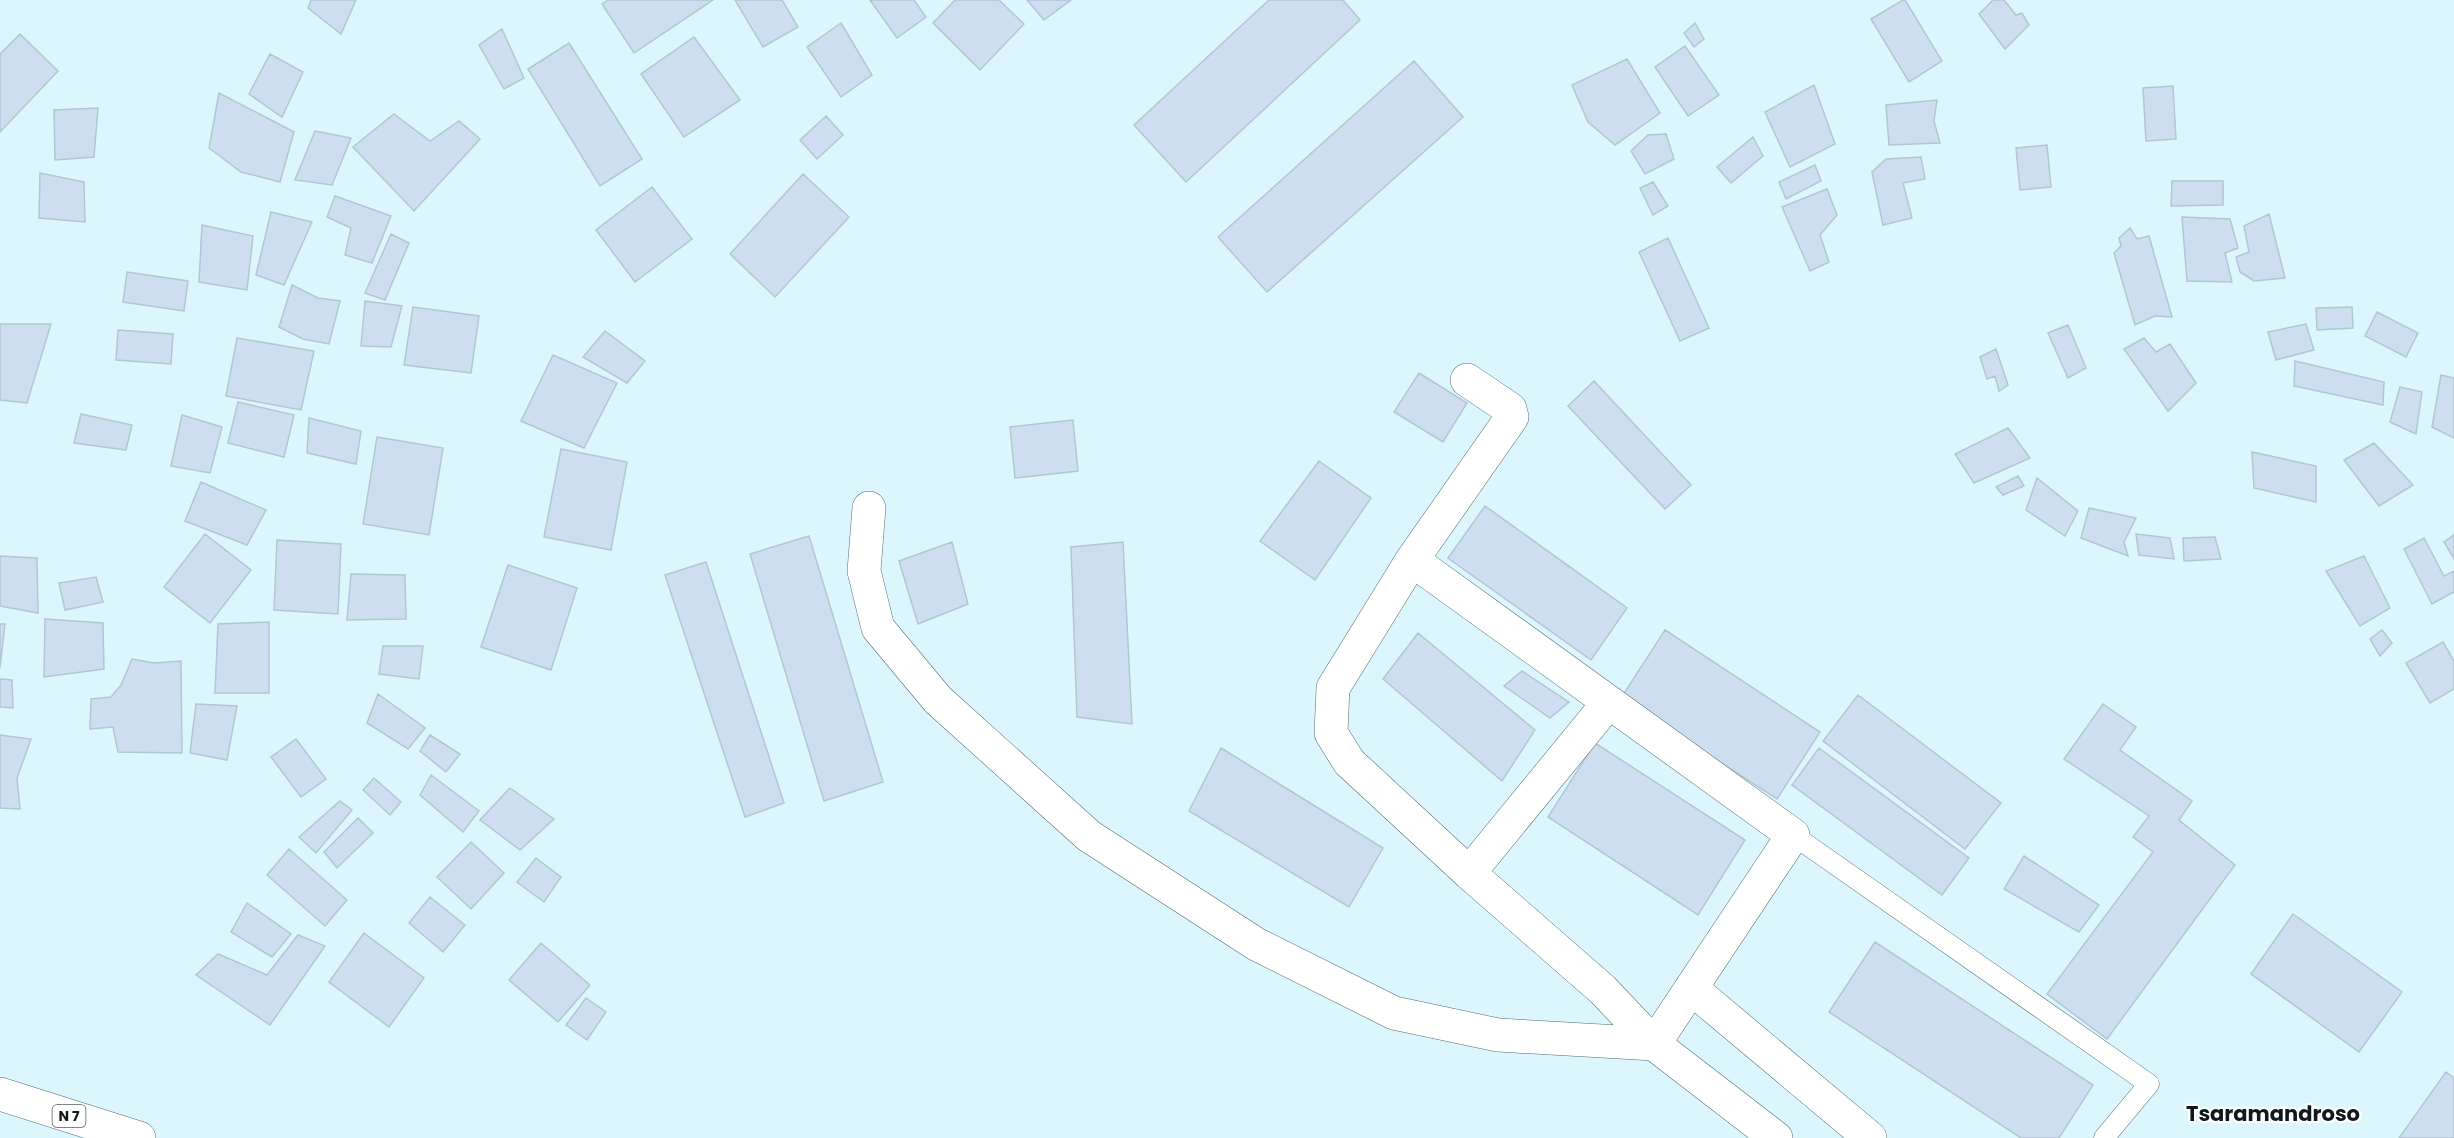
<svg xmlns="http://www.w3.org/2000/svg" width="2454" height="1138" font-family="Poppins,sans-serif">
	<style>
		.building { fill: #cddef0; stroke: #b4c5d6; stroke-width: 1.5 }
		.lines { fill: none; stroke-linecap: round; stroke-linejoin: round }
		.service-casing { stroke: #546c72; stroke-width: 21 }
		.minor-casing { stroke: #546c72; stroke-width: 34 }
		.primary-casing { stroke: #546c72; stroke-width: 34 }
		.service { stroke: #fff; stroke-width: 20 }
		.minor { stroke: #fff; stroke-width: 33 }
		.primary { stroke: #fff; stroke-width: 33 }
		.labels { text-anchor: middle; stroke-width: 4.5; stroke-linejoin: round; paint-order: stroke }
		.shield { fill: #fff; stroke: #575e5f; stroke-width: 1.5 }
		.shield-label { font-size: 14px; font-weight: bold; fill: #0f191b }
		.district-label { font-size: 21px; font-weight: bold; fill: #0f191b; stroke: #fff }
	</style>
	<rect width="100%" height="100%" fill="#dbf7fd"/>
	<path class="building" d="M 311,0 L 356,0 L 341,34 L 308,8 Z
		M 608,0 L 713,0 L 634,53 L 602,4 Z
		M 735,0 L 782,0 L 798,27 L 763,47 Z
		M 870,0 L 914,0 L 926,17 L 897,38 Z
		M 955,0 L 999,0 L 1024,24 L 980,70 L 933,23 Z
		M 1027,0 L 1071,0 L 1044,20 Z
		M 1269,0 L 1343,0 L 1360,20 L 1186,182 L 1134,125 Z
		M 1903,0 L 1905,0 L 1942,61 L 1909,82 L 1871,19 Z
		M 1993,0 L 2004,0 L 2016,15 L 2022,13 L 2029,25 L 2005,49 L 1979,14 Z
		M 841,23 L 872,75 L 841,97 L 807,47 Z
		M 1695,23 L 1704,39 L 1694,47 L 1684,33 Z
		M 502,29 L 524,78 L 504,89 L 479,45 Z
		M 20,34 L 58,71 L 0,132 L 0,54 Z
		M 694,37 L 740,100 L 684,137 L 641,74 Z
		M 569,43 L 642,159 L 600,186 L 528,69 Z
		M 1685,46 L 1719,95 L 1688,116 L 1655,67 Z
		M 270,54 L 303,72 L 282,117 L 249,94 Z
		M 1627,59 L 1660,113 L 1615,145 L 1588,122 L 1572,85 Z
		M 1414,61 L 1463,117 L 1267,292 L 1218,237 Z
		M 1814,85 L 1835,144 L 1790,167 L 1765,112 Z
		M 2173,86 L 2176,139 L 2146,141 L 2143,88 Z
		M 219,93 L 294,132 L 280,182 L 241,172 L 209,148 Z
		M 1937,100 L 1934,121 L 1940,143 L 1889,145 L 1886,105 Z
		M 98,108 L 94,157 L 55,160 L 54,110 Z
		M 394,114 L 430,141 L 459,121 L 480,139 L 414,211 L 353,147 Z
		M 826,116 L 843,135 L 817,159 L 800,140 Z
		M 315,131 L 351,138 L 332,185 L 295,180 Z
		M 1666,134 L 1674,159 L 1645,174 L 1631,151 L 1648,135 Z
		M 1753,137 L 1763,156 L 1731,183 L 1717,167 Z
		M 2047,145 L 2051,187 L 2020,190 L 2016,148 Z
		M 1921,157 L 1925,179 L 1903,183 L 1912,218 L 1883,225 L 1872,172 L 1886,159 Z
		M 1815,165 L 1821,181 L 1786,199 L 1779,182 Z
		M 40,173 L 84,182 L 85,222 L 39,218 Z
		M 803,174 L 849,217 L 775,297 L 730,254 Z
		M 2172,181 L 2223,181 L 2223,205 L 2171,206 Z
		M 1653,182 L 1668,206 L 1653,215 L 1640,188 Z
		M 652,187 L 692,239 L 635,282 L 596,230 Z
		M 1827,189 L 1837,215 L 1820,235 L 1829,262 L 1810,271 L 1782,207 Z
		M 335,196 L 391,216 L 372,263 L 345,255 L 351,228 L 327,217 Z
		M 271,212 L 312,222 L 284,285 L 256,275 Z
		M 2269,214 L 2285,278 L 2254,281 L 2240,272 L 2236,257 L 2249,252 L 2244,226 Z
		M 2182,217 L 2230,219 L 2238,248 L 2225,253 L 2232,282 L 2187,281 Z
		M 202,225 L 253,236 L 247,290 L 199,282 Z
		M 2130,228 L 2137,239 L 2149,236 L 2172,317 L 2155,316 L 2135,325 L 2114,253 L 2121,246 L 2119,238 Z
		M 391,234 L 409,243 L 385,300 L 365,293 Z
		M 1668,238 L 1709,328 L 1680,341 L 1639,252 Z
		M 127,272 L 188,281 L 184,311 L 123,302 Z
		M 292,285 L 318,298 L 340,301 L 329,344 L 303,339 L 279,327 Z
		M 365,301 L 402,306 L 391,347 L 361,346 Z
		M 413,307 L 479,316 L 471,373 L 404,365 Z
		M 2352,307 L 2353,328 L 2317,330 L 2316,308 Z
		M 2377,312 L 2418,333 L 2406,357 L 2365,336 Z
		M 0,324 L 51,324 L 27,403 L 0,400 Z
		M 2306,324 L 2314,350 L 2276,360 L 2268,332 Z
		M 2068,325 L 2086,368 L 2068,378 L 2048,333 Z
		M 118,330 L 173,334 L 171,364 L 116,360 Z
		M 605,331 L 645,361 L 627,383 L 583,357 Z
		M 237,338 L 314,351 L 301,410 L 226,396 Z
		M 2144,338 L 2156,352 L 2170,344 L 2196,383 L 2168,411 L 2124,349 Z
		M 1996,349 L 2008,385 L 1999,391 L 1995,376 L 1987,379 L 1980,357 Z
		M 553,355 L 617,383 L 584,448 L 521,421 Z
		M 2295,361 L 2384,382 L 2383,405 L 2294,386 Z
		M 1419,373 L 1467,403 L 1443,442 L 1394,412 Z
		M 2441,375 L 2454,378 L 2454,438 L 2432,427 Z
		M 1594,381 L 1691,485 L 1665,509 L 1568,406 Z
		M 2400,387 L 2422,392 L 2416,434 L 2390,422 Z
		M 238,402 L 294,415 L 284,457 L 228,443 Z
		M 81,414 L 132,425 L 126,450 L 74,443 Z
		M 182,415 L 222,427 L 210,473 L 171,466 Z
		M 309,418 L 361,431 L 356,464 L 307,453 Z
		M 1073,420 L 1078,471 L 1015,478 L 1010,427 Z
		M 2008,428 L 2030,458 L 1974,483 L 1955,454 Z
		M 377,437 L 443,448 L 429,535 L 363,524 Z
		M 2374,443 L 2413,485 L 2379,506 L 2344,460 Z
		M 561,449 L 627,462 L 611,550 L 544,537 Z
		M 2252,452 L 2316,466 L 2316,502 L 2254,488 Z
		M 1319,461 L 1371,498 L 1315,580 L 1260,541 Z
		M 2018,476 L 2024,486 L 2003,495 L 1996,487 Z
		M 2037,478 L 2078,511 L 2065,536 L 2026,510 Z
		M 201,482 L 266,510 L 247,545 L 185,521 Z
		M 1485,506 L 1627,608 L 1591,660 L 1448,558 Z
		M 2089,508 L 2136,518 L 2124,542 L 2128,556 L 2081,538 Z
		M 205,534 L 251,570 L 210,623 L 164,587 Z
		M 2136,534 L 2170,538 L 2174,559 L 2139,555 Z
		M 2454,535 L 2454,559 L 2444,542 Z
		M 809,536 L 883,782 L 824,801 L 750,554 Z
		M 2215,537 L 2221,559 L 2184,561 L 2183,538 Z
		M 2424,538 L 2444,576 L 2454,571 L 2454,592 L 2432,604 L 2404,549 Z
		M 277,540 L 341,544 L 338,614 L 274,610 Z
		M 952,542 L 968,604 L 918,624 L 899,561 Z
		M 1123,542 L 1132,724 L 1077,717 L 1071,547 Z
		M 0,556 L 37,558 L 38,613 L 0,606 Z
		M 2364,556 L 2390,608 L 2360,626 L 2326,571 Z
		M 706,562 L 784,803 L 745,817 L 665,575 Z
		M 508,565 L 577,588 L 551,670 L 481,647 Z
		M 351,574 L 405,575 L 406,619 L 347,620 Z
		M 96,577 L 103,602 L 65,610 L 59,583 Z
		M 45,619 L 103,623 L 104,669 L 44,677 Z
		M 269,622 L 269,693 L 215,693 L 218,624 Z
		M 0,624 L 5,624 L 0,668 Z
		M 1665,630 L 1820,732 L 1777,799 L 1621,698 Z
		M 2382,630 L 2392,643 L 2380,656 L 2370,639 Z
		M 1418,633 L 1535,730 L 1502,781 L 1383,679 Z
		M 2443,642 L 2454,661 L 2454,689 L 2430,703 L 2406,663 Z
		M 383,646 L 423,646 L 419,679 L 379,674 Z
		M 132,659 L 154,663 L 181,661 L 182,753 L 118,752 L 113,727 L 90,729 L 91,699 L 111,697 L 121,685 Z
		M 1522,671 L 1569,702 L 1550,718 L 1504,686 Z
		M 0,679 L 12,680 L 13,708 L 0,707 Z
		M 378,694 L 425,728 L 408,749 L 367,723 Z
		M 1858,695 L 2001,803 L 1965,849 L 1823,741 Z
		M 196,704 L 237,706 L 227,760 L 190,753 Z
		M 2103,704 L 2136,727 L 2120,750 L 2192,801 L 2179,820 L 2235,865 L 2107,1039 L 2047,994 L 2153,852 L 2133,837 L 2149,816 L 2064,759 Z
		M 0,735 L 31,739 L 17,778 L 20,809 L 0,808 Z
		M 430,735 L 460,754 L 446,772 L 420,751 Z
		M 296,739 L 326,779 L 301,797 L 271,757 Z
		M 1595,743 L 1745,840 L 1698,915 L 1548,817 Z
		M 1221,748 L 1383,848 L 1349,907 L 1189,811 Z
		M 1819,748 L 1969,858 L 1942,895 L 1792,785 Z
		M 431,775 L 479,811 L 463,832 L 420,795 Z
		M 374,778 L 401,802 L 390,815 L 363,790 Z
		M 510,788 L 554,819 L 520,850 L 480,820 Z
		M 340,801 L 352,810 L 316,853 L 299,837 Z
		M 358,818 L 373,833 L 337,868 L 324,852 Z
		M 471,842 L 504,873 L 471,909 L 437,877 Z
		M 289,849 L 347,900 L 325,926 L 267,875 Z
		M 2024,856 L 2099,905 L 2079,932 L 2004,889 Z
		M 536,858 L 561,877 L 544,902 L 517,882 Z
		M 430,897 L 465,925 L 443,952 L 409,923 Z
		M 247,903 L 291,934 L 272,957 L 231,932 Z
		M 2293,914 L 2402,992 L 2359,1052 L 2251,974 Z
		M 364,933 L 424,978 L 389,1027 L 329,982 Z
		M 298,935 L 325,946 L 270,1025 L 196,975 L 218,954 L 267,975 Z
		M 1875,942 L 2093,1085 L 2059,1138 L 2021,1138 L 1829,1012 Z
		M 541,943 L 590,985 L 558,1022 L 509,980 Z
		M 586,998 L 606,1012 L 587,1040 L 566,1025 Z
		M 2446,1072 L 2454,1078 L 2454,1138 L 2399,1138 Z"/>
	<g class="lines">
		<g class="service-casing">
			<path id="service" d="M 1793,835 L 2149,1084 L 2104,1138"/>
		</g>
		<g class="minor-casing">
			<path id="minor" d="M 869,508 L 864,571 L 878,628 L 938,700 L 1089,836 L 1256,944 L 1394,1013 L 1498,1035 L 1654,1044
				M 1412,560 L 1512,417 L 1510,409 L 1467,380
				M 1469,873 L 1609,702
				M 1691,988 L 1870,1138
				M 1654,1044 L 1793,835 L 1412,560 L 1333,688 L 1331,733 L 1349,762 L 1469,873 L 1603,990 L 1654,1044 L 1776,1138"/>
		</g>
		<g class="primary-casing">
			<path id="primary" d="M 0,1094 L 139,1138"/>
		</g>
		<use href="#service" class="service"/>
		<use href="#minor" class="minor"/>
		<use href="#primary" class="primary"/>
	</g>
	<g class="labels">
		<rect class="shield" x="52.5" y="1105" width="33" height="22" rx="4.5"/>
		<g class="shield-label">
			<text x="69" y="1121">N 7</text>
		</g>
		<g class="district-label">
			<text x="2273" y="1121">Tsaramandroso</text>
		</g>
	</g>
</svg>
